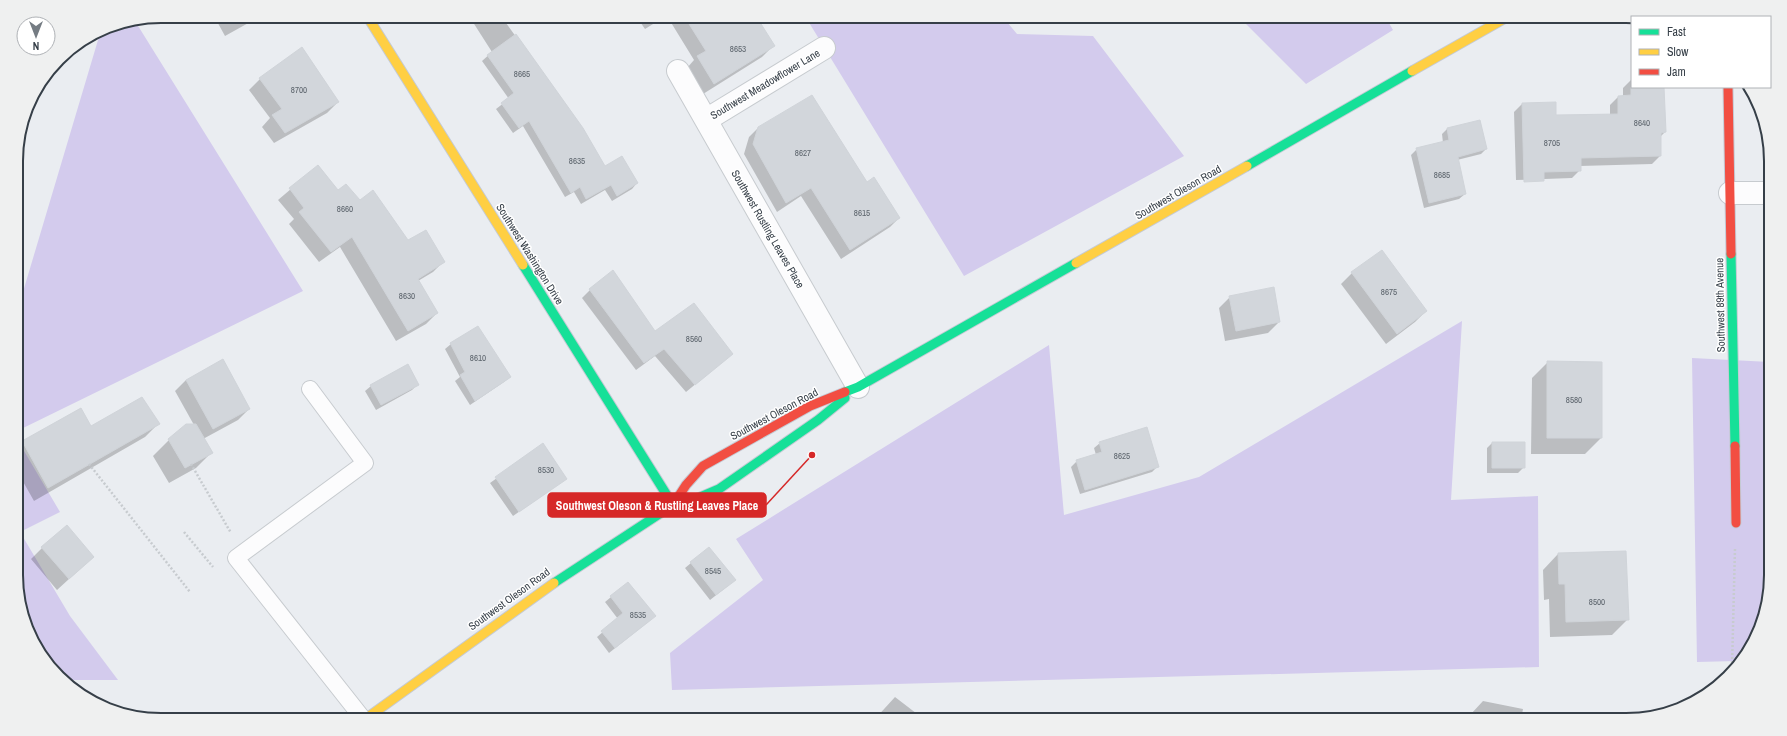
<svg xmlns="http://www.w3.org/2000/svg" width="1787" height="736" font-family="'Archivo Narrow',sans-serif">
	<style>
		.green { fill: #d3cbed }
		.shadow { fill: #0003 }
		.building { fill: #d2d6db; stroke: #d0d4d9 }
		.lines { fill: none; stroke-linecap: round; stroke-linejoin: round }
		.lane-casing { stroke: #c7cbcf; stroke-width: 18 }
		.street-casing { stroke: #c7cbcf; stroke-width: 24 }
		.fast-casing { stroke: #c4cad4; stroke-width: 11 }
		.slow-casing { stroke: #c4cad4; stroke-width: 11 }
		.jam-casing { stroke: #c4cad4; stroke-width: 11 }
		.path { stroke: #c7cbcf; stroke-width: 2.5; stroke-dasharray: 2 2; stroke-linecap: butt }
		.lane { stroke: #fcfcfd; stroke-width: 16 }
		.street { stroke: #fcfcfd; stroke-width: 22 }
		.fast { stroke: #16e098; stroke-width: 9 }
		.slow { stroke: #ffcf43; stroke-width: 9 }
		.jam { stroke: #f24e42; stroke-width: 9 }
		.labels { text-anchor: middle; stroke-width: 3; stroke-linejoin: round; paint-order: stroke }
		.number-label { font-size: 9px; fill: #5e666e }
		.street-label { font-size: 11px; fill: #363f48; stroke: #fff }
		.rim { fill: none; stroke: #363f48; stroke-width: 2 }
		.leader { fill: none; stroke: #d62828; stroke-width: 1.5 }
		.callout-dot { fill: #d62828; stroke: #fff; stroke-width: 1.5 }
		.callout { fill: #d62828; stroke: #d62828; stroke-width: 1.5 }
		.callout-label { font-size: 12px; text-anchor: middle; font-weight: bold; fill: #fff }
	</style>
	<rect width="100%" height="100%" fill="#eaedf1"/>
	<path class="green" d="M 805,16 L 1002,16 L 1017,34 L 1093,36 L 1184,156 L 964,276 Z
		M 1236,16 L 1385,16 L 1393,30 L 1306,84 L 1238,16 Z
		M 135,21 L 303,291 L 17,431 L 17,312 L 101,30 L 106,27 Z
		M 1462,321 L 1451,500 L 1538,496 L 1539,667 L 672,690 L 670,653 L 763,580 L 736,539 L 1049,345 L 1064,515 L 1199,477 Z
		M 1692,358 L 1770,362 L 1771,575 L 1760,630 L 1736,661 L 1697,662 Z
		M 17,439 L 60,512 L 20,532 L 70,616 L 118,680 L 68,680 L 46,663 L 17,594 Z"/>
	<path class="shadow" d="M 214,16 L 261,16 L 225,36 Z
		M 469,16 L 501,16 L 582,128 L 604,168 L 637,183 L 632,189 L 612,201 L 605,190 L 581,204 L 574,192 L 565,197 L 523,126 L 513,133 L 496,109 L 509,99 L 482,61 L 492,52 Z
		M 636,16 L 666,16 L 645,29 Z
		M 667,16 L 755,16 L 773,46 L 762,57 L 703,94 L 687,68 L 694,60 Z
		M 302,49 L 338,102 L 327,113 L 274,143 L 262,127 L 270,118 L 249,90 L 260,79 Z
		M 1631,80 L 1632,80 L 1632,87 L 1663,87 L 1665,132 L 1660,137 L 1660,156 L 1652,164 L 1580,166 L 1580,170 L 1572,178 L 1516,180 L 1514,112 L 1522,104 L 1555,116 L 1610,115 L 1610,105 L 1618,97 L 1623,97 L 1623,88 Z
		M 1480,121 L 1486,149 L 1481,154 L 1457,160 L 1465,194 L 1459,199 L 1424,208 L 1411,155 L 1417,149 L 1443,143 L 1442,134 L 1447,129 Z
		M 758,128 L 866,183 L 899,218 L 890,227 L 841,259 L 801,196 L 777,212 L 744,154 L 749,137 Z
		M 1765,131 L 1770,142 L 1770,152 L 1766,152 Z
		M 318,166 L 338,191 L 360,201 L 408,242 L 444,261 L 433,272 L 418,281 L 437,313 L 426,324 L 396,341 L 340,247 L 319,262 L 289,224 L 294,219 L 278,200 Z
		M 1770,255 L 1770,316 L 1764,316 L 1763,262 Z
		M 1352,273 L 1426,311 L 1415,322 L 1386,344 L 1341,284 Z
		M 590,290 L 655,332 L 732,354 L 686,392 L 655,356 L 636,370 L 582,298 Z
		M 1230,297 L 1279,322 L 1268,333 L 1225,341 L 1219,308 Z
		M 451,344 L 510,377 L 504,382 L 470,405 L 455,381 L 460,377 L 445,349 Z
		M 1548,362 L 1601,363 L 1601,438 L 1585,454 L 1531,454 L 1532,378 Z
		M 186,380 L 249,409 L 238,420 L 203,439 L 212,452 L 196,468 L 169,483 L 153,456 L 169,440 L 194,425 L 175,391 Z
		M 418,384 L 412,390 L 376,410 L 365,391 L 371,386 Z
		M 80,409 L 91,427 L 158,424 L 145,437 L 34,501 L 17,471 L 17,447 L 22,442 Z
		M 1100,443 L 1158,466 L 1152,472 L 1080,494 L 1071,467 L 1077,461 L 1096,455 L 1094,448 Z
		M 1492,443 L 1524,467 L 1518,473 L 1487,473 L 1487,448 Z
		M 543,445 L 566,479 L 513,516 L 490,483 Z
		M 42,548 L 93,557 L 57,590 L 31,559 Z
		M 709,548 L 729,585 L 710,600 L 685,568 Z
		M 1558,554 L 1628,619 L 1612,635 L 1550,637 L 1549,599 L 1544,600 L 1543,570 Z
		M 628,583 L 649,621 L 609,653 L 597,637 L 618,619 L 605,602 Z
		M 895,697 L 925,720 L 874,720 Z
		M 1483,701 L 1523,709 L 1521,720 L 1446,720 L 1454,712 L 1470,715 Z
		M 1229,714 L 1229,720 L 1098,720 L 1169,718 L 1172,715 Z
		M 1289,716 L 1332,717 L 1332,720 L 1285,720 Z
		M 1060,718 L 1060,720 L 978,720 Z"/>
	<path class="building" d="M 684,16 L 756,16 L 775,46 L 714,84 L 697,56 L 706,51 Z
		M 516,34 L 583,128 L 605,166 L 622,156 L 638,183 L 617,196 L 611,185 L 586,199 L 580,187 L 571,193 L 529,121 L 519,128 L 501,103 L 514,93 L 487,55 Z
		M 302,47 L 339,102 L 285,133 L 272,115 L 282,109 L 259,78 Z
		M 1631,87 L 1664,87 L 1666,132 L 1661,133 L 1661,156 L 1581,158 L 1581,171 L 1544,172 L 1544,181 L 1524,182 L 1522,103 L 1556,102 L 1556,115 L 1618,114 L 1618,96 L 1631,95 Z
		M 812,95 L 867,182 L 874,177 L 900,218 L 850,250 L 811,188 L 786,203 L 753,144 L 758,127 Z
		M 1480,120 L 1487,149 L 1458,157 L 1466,194 L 1429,203 L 1416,148 L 1449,140 L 1447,128 Z
		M 318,165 L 338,190 L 346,184 L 360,200 L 373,190 L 408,240 L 426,230 L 445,262 L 418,279 L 438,313 L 408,331 L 352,237 L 331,252 L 299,212 L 304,208 L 289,188 Z
		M 1382,250 L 1427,311 L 1397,334 L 1351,272 Z
		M 613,270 L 655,331 L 694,303 L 733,354 L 695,385 L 664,349 L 644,363 L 589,289 Z
		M 1274,287 L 1280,322 L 1236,331 L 1229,296 Z
		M 478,326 L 511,377 L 475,401 L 460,375 L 465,372 L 450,343 Z
		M 223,359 L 250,409 L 213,429 L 186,380 Z
		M 1547,361 L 1602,362 L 1602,438 L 1547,438 Z
		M 408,364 L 419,385 L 381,405 L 370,385 Z
		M 142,397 L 160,424 L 48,488 L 22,441 L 81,408 L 91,426 Z
		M 186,424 L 196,424 L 213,453 L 185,468 L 168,439 Z
		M 1147,427 L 1159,467 L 1085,490 L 1076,460 L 1102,452 L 1099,442 Z
		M 1492,442 L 1525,442 L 1525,468 L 1492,468 Z
		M 543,443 L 567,479 L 519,512 L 495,477 Z
		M 67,525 L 94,557 L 69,579 L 41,547 Z
		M 709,547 L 736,580 L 716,595 L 690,562 Z
		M 1626,551 L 1629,620 L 1566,622 L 1565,584 L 1559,584 L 1558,553 Z
		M 628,582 L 656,616 L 615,648 L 601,631 L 623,613 L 610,596 Z"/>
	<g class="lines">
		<g class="lane-casing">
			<path id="lane" d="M 310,389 L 365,463 L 236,558 L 364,720"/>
		</g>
		<g class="street-casing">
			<path id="street" d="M 678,71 L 858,387
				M 706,120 L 824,48
				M 1730,193 L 1770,193"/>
		</g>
		<g class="fast-casing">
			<path id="fast" d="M 1247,166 L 1412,71
				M 1731,254 L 1735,446
				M 523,265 L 673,505
				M 845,392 L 858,387 L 1076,263
				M 554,583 L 673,505 L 698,498 L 719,489 L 818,420 L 845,398"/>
		</g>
		<g class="slow-casing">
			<path id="slow" d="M 367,16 L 523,265
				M 1412,71 L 1509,16
				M 1076,263 L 1247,166
				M 364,720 L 554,583"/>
		</g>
		<g class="jam-casing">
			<path id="jam" d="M 1728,87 L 1731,254
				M 1735,446 L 1736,523
				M 673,505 L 686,485 L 703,466 L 810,406 L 845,392"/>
		</g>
		<path class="path" d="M 89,464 L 190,592
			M 191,464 L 231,533
			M 184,532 L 213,567
			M 1732,667 L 1735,548"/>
		<use href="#lane" class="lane"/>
		<use href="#street" class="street"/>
		<use href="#fast" class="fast"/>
		<use href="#slow" class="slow"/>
		<use href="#jam" class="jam"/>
	</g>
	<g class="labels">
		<g class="number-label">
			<text x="738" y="52">8653</text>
			<text x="522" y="77">8665</text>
			<text x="299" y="93">8700</text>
			<text x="1642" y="126">8640</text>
			<text x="1552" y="146">8705</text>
			<text x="803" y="156">8627</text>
			<text x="577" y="164">8635</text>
			<text x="1442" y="178">8685</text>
			<text x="345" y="212">8660</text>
			<text x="862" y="216">8615</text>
			<text x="1389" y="295">8675</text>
			<text x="407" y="299">8630</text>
			<text x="694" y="342">8560</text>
			<text x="478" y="361">8610</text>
			<text x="1574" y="403">8580</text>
			<text x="1122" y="459">8625</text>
			<text x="546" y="473">8530</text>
			<text x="713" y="574">8545</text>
			<text x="1597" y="605">8500</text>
			<text x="638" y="618">8535</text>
		</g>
		<g class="street-label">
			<text transform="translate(765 84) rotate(-31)" y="4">Southwest Meadowflower Lane</text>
			<text transform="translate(1178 192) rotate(-30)" y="4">Southwest Oleson Road</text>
			<text transform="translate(768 229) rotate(60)" y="4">Southwest Rustling Leaves Place</text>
			<text transform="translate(530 254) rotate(58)" y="4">Southwest Washington Drive</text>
			<text transform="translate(1720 305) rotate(-91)" y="4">Southwest 89th Avenue</text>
			<text transform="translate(774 414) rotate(-28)" y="4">Southwest Oleson Road</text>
			<text transform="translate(509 599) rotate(-36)" y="4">Southwest Oleson Road</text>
		</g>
	</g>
	<path d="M0 0H1787V736H0ZM161 23H1626A138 138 0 0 1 1764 161V575A138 138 0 0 1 1626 713H161A138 138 0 0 1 23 575V161A138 138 0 0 1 161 23Z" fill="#eff0f0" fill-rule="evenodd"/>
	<path class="rim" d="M161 23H1626A138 138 0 0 1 1764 161V575A138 138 0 0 1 1626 713H161A138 138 0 0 1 23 575V161A138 138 0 0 1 161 23Z"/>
	<path class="leader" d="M812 455L766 505"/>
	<circle class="callout-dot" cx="812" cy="455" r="4"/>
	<rect class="callout" x="548" y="493" width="218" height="24" rx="4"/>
	<g class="callout-label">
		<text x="657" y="510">Southwest Oleson &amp; Rustling Leaves Place</text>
	</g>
	<rect x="1631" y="16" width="140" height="72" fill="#ffffff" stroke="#afb2b6"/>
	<rect x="1639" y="29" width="20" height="6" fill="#16e098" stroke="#afb2b6"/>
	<text x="1667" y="36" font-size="12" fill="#363f48">Fast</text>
	<rect x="1639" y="49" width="20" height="6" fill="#ffcf43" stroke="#afb2b6"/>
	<text x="1667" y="56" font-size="12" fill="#363f48">Slow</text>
	<rect x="1639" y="69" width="20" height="6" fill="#f24e42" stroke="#afb2b6"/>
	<text x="1667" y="76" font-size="12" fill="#363f48">Jam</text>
	<g transform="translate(36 36) rotate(180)"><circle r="19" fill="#ffffff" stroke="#afb2b6"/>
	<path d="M0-3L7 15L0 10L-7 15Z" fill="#757c83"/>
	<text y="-6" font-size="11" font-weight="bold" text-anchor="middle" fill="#363f48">N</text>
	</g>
</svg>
